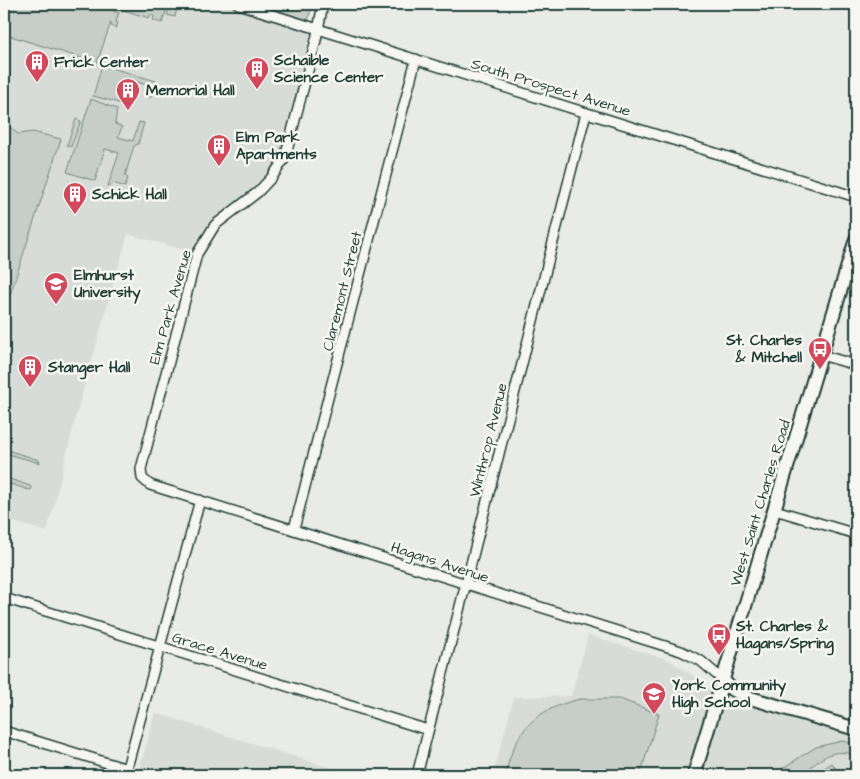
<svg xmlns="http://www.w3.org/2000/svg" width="860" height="779" font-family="'Architects Daughter',sans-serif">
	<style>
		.built { fill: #d8dcd8 }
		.green { fill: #c7cec9; stroke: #73867e }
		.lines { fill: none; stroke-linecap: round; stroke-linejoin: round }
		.street-casing { stroke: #1f3d34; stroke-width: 12 }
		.secondary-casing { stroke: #1f3d34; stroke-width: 16 }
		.street { stroke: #f6f6f2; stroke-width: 9 }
		.secondary { stroke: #f6f6f2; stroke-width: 12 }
		.labels { text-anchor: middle; stroke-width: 5; stroke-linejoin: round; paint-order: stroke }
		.poi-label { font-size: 15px; font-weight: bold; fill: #1f3d34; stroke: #f6f6f2; text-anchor: start }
		.street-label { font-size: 15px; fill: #1f3d34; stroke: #f6f6f2 }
	</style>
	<rect width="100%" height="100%" fill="#e9ebe7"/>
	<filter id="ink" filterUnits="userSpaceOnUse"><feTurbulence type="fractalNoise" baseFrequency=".02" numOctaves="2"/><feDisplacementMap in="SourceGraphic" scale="10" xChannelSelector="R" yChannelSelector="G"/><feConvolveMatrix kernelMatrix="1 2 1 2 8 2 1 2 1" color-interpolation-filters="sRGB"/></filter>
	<g filter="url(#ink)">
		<path class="built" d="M 4,4 L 238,4 L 318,29 L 290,141 L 272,177 L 221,219 L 197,254 L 128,234 L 79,405 L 47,532 L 4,519 Z
			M 588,635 L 669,660 L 710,687 L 856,734 L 856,775 L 493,775 L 514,697 L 571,696 Z
			M 155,713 L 354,775 L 138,775 Z"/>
		<path class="green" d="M 4,4 L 117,4 L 114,12 L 119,12 L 116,22 L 118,23 L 116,28 L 111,26 L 111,22 L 97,63 L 4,34 Z
			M 118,4 L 168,4 L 162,23 L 153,20 L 154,16 L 150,15 L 149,18 L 117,8 Z
			M 170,4 L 178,4 L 175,17 L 167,15 Z
			M 251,4 L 312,4 L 308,21 Z
			M 102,65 L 156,81 L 150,98 L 147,96 L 150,86 L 137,82 L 133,92 L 125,89 L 119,103 L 93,96 Z
			M 91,99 L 117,109 L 115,124 L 122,127 L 118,137 L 133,141 L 139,122 L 144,123 L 138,144 L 134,146 L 125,176 L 128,178 L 125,187 L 113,183 L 111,186 L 108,186 L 119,153 L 105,149 L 95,181 L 67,172 Z
			M 76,119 L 81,121 L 71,147 L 67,145 Z
			M 4,122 L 18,134 L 33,132 L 61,139 L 10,295 L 4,293 Z
			M 4,449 L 39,460 L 40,463 L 4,453 Z
			M 4,477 L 30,486 L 32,489 L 29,490 L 4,482 Z
			M 580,699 L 620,699 L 659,714 L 640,775 L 505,775 C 516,729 534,710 580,699 Z
			M 842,741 L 856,744 L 856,755 C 823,745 820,767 795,775 C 789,777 779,775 772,775 L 816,747 Z
			M 832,763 L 840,775 L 813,775 Z"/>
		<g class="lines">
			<g class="street-casing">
				<path id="street" d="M 238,4 L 856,197
					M 323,4 L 316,40 L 285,158 L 272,177 L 258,192 L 215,225 L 197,254 L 141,469 L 142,478 L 150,485 L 681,651 L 701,661 L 724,681
					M 821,355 L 856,365
					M 775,510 L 856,534
					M 294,529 L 416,59
					M 4,598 L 428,730
					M 4,731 L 127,769
					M 125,775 L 200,500
					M 417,775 L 586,113"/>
			</g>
			<g class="secondary-casing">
				<path id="secondary" d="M 724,681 L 730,688 L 747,697 L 856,729
					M 694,775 L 856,239"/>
			</g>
			<use href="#street" class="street"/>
			<use href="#secondary" class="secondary"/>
		</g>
	</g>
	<defs>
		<g id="building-pin" transform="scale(1.25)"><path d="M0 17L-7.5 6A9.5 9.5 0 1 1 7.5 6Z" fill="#d1495b" stroke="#f6f6f2"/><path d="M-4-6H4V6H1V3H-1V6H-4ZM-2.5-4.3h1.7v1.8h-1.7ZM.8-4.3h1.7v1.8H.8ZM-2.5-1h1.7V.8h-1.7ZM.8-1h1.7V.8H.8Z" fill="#fff"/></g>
		<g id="university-pin" transform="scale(1.25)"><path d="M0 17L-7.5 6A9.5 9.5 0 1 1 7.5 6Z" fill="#d1495b" stroke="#f6f6f2"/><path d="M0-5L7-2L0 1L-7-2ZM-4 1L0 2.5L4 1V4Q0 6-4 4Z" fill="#fff"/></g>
		<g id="bus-pin" transform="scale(1.25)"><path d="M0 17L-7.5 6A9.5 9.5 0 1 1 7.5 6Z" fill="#d1495b" stroke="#f6f6f2"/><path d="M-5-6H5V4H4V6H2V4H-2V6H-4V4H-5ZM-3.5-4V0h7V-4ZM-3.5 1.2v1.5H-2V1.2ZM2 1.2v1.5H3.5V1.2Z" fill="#fff"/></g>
		<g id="school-pin" transform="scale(1.25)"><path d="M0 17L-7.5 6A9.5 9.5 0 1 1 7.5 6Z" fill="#d1495b" stroke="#f6f6f2"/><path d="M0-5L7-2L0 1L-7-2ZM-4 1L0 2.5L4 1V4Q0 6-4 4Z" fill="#fff"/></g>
	</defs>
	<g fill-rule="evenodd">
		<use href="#building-pin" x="37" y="62"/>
		<use href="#building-pin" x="257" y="69"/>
		<use href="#building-pin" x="128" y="90"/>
		<use href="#building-pin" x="219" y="146"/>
		<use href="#building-pin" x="75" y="194"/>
		<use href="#university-pin" x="56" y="284"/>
		<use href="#bus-pin" x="820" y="349"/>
		<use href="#building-pin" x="30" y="367"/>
		<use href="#bus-pin" x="719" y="635"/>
		<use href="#school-pin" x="654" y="694"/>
	</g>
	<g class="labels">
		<g class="poi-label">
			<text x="274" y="65">Schaible<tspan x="274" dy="17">Science Center</tspan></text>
			<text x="54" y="67">Frick Center</text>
			<text x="146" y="95">Memorial Hall</text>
			<text x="236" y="142">Elm Park<tspan x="236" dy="17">Apartments</tspan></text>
			<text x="92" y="199">Schick Hall</text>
			<text x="74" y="280">Elmhurst<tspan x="74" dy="17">University</tspan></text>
			<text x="802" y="345" text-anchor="end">St. Charles<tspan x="802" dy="17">&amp; Mitchell</tspan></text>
			<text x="48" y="372">Stanger Hall</text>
			<text x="736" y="631">St. Charles &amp;<tspan x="736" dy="17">Hagans/Spring</tspan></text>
			<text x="672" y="690">York Community<tspan x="672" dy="17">High School</tspan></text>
		</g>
		<g class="street-label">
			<text transform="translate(551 87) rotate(17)" y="5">South Prospect Avenue</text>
			<text transform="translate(342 291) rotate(-76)" y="5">Claremont Street</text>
			<text transform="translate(170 307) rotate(-74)" y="5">Elm Park Avenue</text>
			<text transform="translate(488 440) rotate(-76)" y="5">Winthrop Avenue</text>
			<text transform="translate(760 503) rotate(-73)" y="5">West Saint Charles Road</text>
			<text transform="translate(440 562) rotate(18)" y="5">Hagans Avenue</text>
			<text transform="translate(220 651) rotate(17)" y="5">Grace Avenue</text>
		</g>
	</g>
	<rect width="860" height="779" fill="none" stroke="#f6f6f2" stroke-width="20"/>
	<rect x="10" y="10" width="840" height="759" fill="none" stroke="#1f3d34" stroke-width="2" filter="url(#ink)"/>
</svg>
